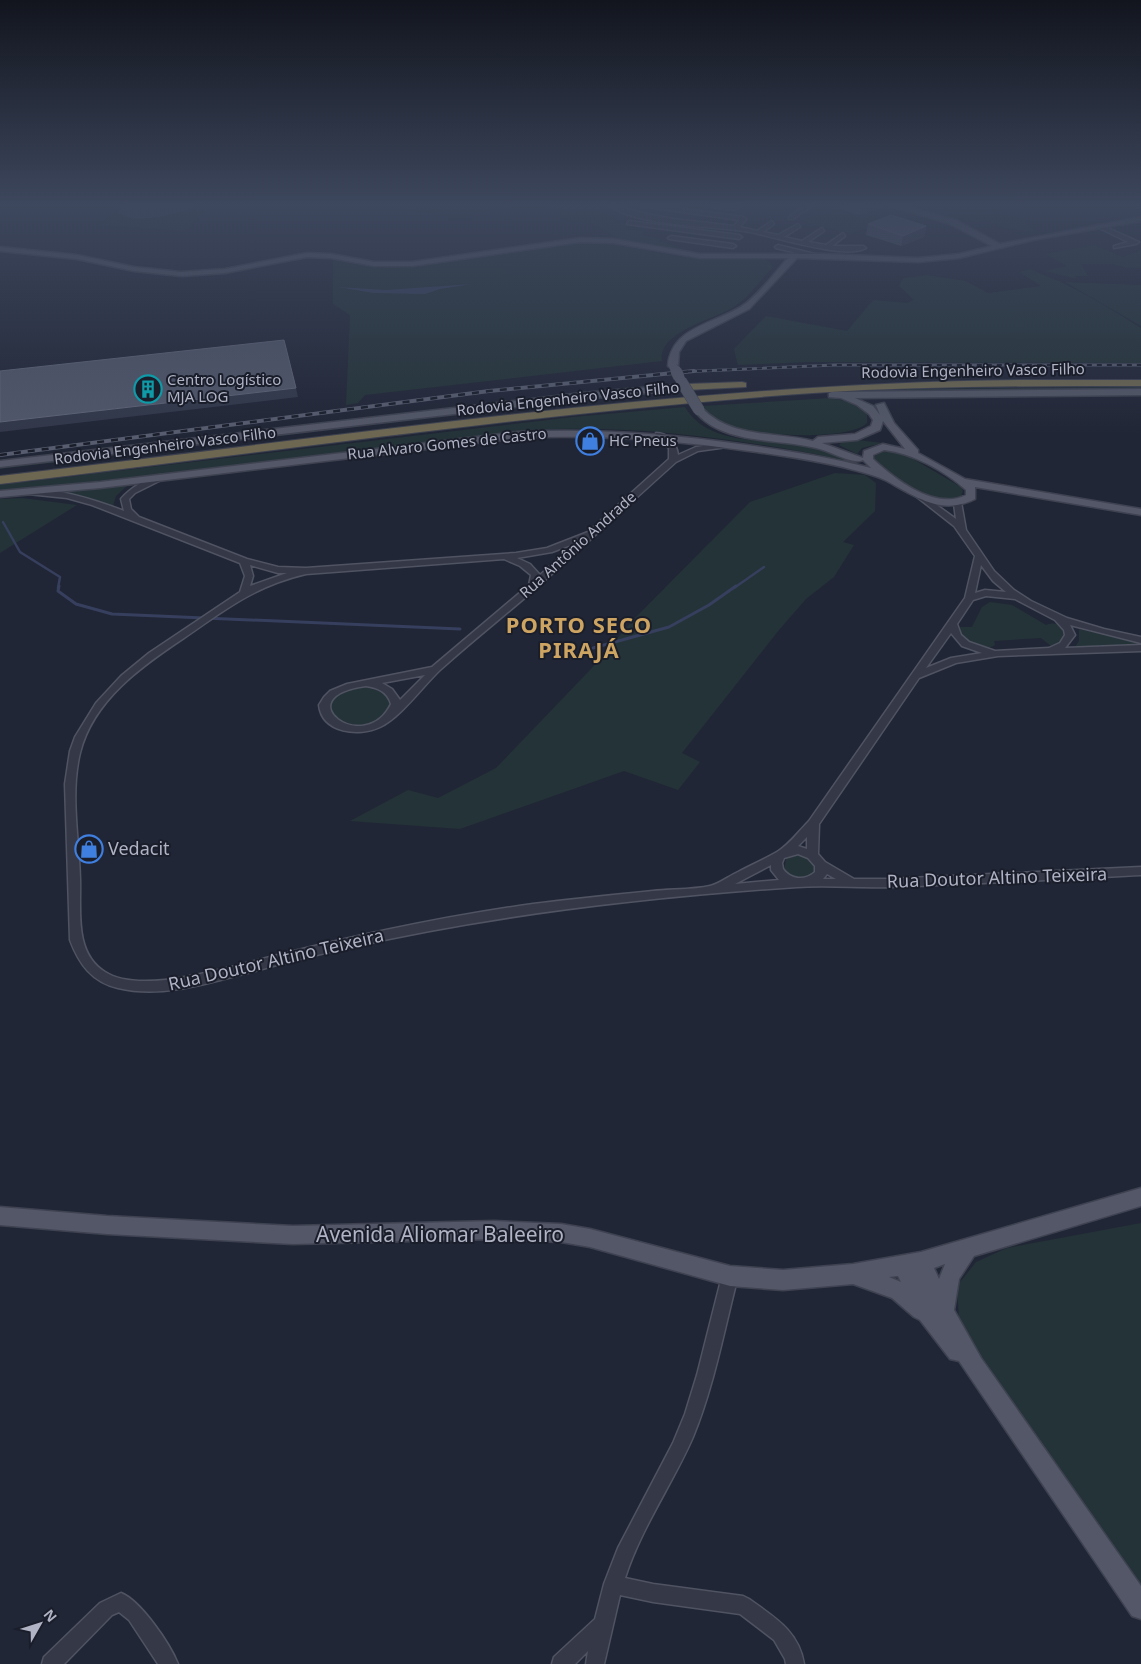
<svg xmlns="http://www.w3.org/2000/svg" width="1141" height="1664" font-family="'Noto Sans',sans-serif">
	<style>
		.green { fill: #243338 }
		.water { fill: #363f5d }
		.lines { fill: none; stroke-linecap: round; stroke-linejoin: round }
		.stream-far1 { stroke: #363f5d; stroke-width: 2.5 }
		.stream { stroke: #363f5d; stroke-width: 3 }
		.minor-casing { stroke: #4f5362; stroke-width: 3 }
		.major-casing { stroke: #3e4251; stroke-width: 3 }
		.highway-casing { stroke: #3c404f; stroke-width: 2 }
		.minor { fill: #353947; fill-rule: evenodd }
		.major { fill: #535767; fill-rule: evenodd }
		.highway { fill: #6d6752; fill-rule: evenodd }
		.rail-far1-casing { stroke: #575c6e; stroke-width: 3 }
		.rail-casing { stroke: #575c6e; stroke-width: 4 }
		.rail-far1 { stroke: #1a1e2b; stroke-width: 2; stroke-dasharray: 5; stroke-linecap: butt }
		.rail { stroke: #1a1e2b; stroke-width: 2.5; stroke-dasharray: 7; stroke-linecap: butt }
		.major-bridge-far1-casing { stroke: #3e4251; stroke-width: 9; stroke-linecap: butt }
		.major-bridge-casing { stroke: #3e4251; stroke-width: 12; stroke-linecap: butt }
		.major-bridge-far1 { stroke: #535767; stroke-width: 8 }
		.major-bridge { stroke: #535767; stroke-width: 11 }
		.wall { fill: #464c5f }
		.shaded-wall { fill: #32384a }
		.building { fill: #51576a; stroke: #606578 }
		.labels { text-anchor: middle; stroke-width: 4; stroke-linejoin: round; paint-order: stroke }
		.far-street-label { font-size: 15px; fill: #afb3c4; stroke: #1a1e2b }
		.far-poi-label { font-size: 15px; fill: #afb3c4; stroke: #1a1e2b; text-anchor: start }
		.poi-label { font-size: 18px; fill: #afb3c4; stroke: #1a1e2b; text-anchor: start }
		.street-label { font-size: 18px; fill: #afb3c4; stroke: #1a1e2b }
		.near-street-label { font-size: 21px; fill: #afb3c4; stroke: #1a1e2b }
		.district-label { font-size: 22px; font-weight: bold; letter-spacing: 1px; fill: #cda461; stroke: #1a1e2b }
	</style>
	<rect width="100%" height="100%" fill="#212636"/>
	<path class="green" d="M 124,203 L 483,203 L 494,210 L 458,219 L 375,204 L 247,208 L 245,211 L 227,209 L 208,210 L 197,216 L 200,216 L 185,231 L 101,225 Z
		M 547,203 L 639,203 L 615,205 L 596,211 L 615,217 L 613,220 L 627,225 L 625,229 L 644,231 L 641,235 L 660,239 L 659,241 L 683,249 L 682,251 L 619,239 L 593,224 L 561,218 L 562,214 Z
		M 961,207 L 1027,219 L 1025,222 L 1037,232 L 1011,229 L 983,220 L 978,223 L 945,216 Z
		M 835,210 L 859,218 L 867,216 L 892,222 L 849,233 L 809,224 L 806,219 Z
		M 579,241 C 616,243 643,251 678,256 C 706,260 745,250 770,262 L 773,267 C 761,280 749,297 735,306 C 717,319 657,331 662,361 L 365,395 L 358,403 L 346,405 L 350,315 L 333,304 L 333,260 L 380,268 L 414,267 L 551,244 Z
		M 1094,245 L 1123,257 L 1141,250 L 1141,268 L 1127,268 L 1112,264 L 1081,264 L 1088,276 L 1075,276 L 1077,279 L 1044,271 L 1067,266 L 1045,254 Z
		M 1030,269 C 1070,284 1105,305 1141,328 L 1141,363 L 809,362 L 738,365 L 734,349 L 766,316 L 847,331 L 873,300 L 907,303 L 914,300 L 899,286 L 903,278 L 927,275 L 966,281 L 988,293 L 1041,286 L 1019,272 Z
		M 1065,282 L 1141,285 L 1141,326 Z
		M 1141,387 L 1141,390 L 906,391 L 907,389 Z
		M 692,388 L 703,388 L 611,396 L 0,469 L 0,466 L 575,399 Z
		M 830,398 L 850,402 L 867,414 L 867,423 C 848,443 732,436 710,419 C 707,416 704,410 702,406 Z
		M 685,407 C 708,446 762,438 800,445 C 821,448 840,455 858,463 C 760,442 654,426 554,429 L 0,492 L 0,485 L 573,417 Z
		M 857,440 L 883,443 L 862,448 L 857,454 L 839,445 L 843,441 Z
		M 882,451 L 903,453 L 961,487 L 963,491 L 961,496 C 934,509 900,479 878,466 L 873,461 L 874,457 Z
		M 835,473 L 865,475 L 876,483 L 875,511 L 843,542 L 854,545 L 834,577 L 806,599 L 779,630 L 682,753 L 700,762 L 678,790 L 624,771 L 460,829 L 350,821 L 408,790 L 438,798 L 496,768 L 590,670 L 634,619 L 750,502 Z
		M 127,486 L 116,496 L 113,506 L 69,492 Z
		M 22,498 L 77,505 L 0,553 L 0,499 Z
		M 990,602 L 1012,605 L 1046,625 C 1056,621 1064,625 1065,637 L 1062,642 L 1051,646 L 1041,638 L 994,641 L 995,645 L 991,647 C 979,647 961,642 960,627 L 972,627 L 982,607 Z
		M 1079,629 L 1141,644 L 1075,647 L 1079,641 Z
		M 355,687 C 371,686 408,696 383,716 C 352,742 300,703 355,687 Z
		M 798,855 L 808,858 L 814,864 L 815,871 L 810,877 L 795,878 L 784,870 L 786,859 Z
		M 1141,1223 L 1141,1598 L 1117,1557 L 982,1358 L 959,1320 L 957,1286 L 976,1262 L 1007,1248 Z"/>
	<path class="water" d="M 161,203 L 198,205 C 184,212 148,221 132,218 C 126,217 122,214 118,212 L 125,205 Z
		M 472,284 L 440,289 L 425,294 L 373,293 L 338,287 L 386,290 Z"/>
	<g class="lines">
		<path class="stream-far1" d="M 3,522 L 20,552 L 60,577 L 58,588
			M 734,588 L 764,567"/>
		<path class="stream" d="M 59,586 L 58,591 L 76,604 L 112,614 L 460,629
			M 593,648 L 669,627 L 709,605 L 736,586"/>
		<g class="minor-casing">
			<path id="minor" d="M 639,203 L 743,217 L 746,219 L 740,227 L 757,231 L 772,221 L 774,224 L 763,232 L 778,235 L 798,224 L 800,227 L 784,237 L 802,241 L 822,228 L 824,231 L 808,242 L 826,245 L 843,233 L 845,236 L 832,246 L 863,246 L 866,248 C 846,260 775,237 750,232 C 716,226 638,226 612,207 L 615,205 C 654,219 694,221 734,226 L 739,220 L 641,206 Z
				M 740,203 L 747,203 L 734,210 L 712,207 C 721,203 731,208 740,203 Z
				M 800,203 L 813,205 L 793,219 L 789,219 L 789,217 L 806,205 Z
				M 629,221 L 739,235 L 742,237 L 739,239 L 627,224 Z
				M 1097,225 L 1101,225 L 1139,242 L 1136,244 L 1114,248 L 1114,246 L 1128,242 L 1097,227 Z
				M 671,236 L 733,244 L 736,246 L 733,248 L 669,239 L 668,238 Z
				M 778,245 L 819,255 L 820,256 L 817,258 L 776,248 L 775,247 Z
				M 656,433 C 668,433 677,444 678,455 L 696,447 L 727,443 L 731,445 L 727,447 L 698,451 L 676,462 C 629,504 583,547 535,589 C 504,616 471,642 440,670 C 423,686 400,718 380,727 C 359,737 322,733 319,705 L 324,697 L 330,691 L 347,684 L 432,667 L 529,585 L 531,575 L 520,566 L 504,559 L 306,574 C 255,586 226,609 184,638 C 142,666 93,700 80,753 C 70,794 79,838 80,879 C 81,911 74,953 105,972 C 136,992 202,974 235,966 C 334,940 433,918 533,904 C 573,899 613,895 653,891 C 671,889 692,890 710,886 C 719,884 729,876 738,872 C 751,865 765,859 777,852 C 789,845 799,831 809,821 L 965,598 L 975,556 L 954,526 L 917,497 L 917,493 L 920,493 L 956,519 L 954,504 L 955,502 L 961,502 L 966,530 L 994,571 L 1014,590 L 1031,601 L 1067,618 L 1104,629 L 1141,637 L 1141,643 L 1070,625 L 1075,635 L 1065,648 L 1141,645 L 1141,651 L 998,656 L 956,663 L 919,678 L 819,824 L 818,854 L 825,862 L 854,879 L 888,879 L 1141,867 L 1141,875 C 1058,879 975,884 891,887 C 860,888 828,885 797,887 C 648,897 498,914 352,947 C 319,954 287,962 255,971 C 212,982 163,999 118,988 C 92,982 79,964 70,940 L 65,784 L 70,751 L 75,737 L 96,703 L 121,676 L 149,653 L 240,592 L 245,576 L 240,563 L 92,505 L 67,498 L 28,494 L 24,492 L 25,490 C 52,486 98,501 124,511 L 121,499 C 128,490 151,474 163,475 L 163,479 L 135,493 L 129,499 L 131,509 L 139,517 L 247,559 L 278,567 L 306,568 L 516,553 L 547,548 L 588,532 L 669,459 L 669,448 L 656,437 ZM 576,543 L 540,575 L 530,564 L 517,558 L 552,552 ZM 250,565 L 278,573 L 287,573 L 250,586 L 253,576 ZM 981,565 L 993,581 L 1006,592 L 985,590 L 975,593 ZM 986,596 L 1015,599 L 1055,620 L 1064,630 L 1065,635 L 1060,643 L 1049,648 L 995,651 L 969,642 L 961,635 L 957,624 L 973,600 ZM 951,633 L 962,646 L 982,653 L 951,658 L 926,668 ZM 425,675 L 400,700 L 392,689 L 382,683 ZM 366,686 C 378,688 387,691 391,704 C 365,758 284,697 366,686 ZM 807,837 L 807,849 L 798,846 ZM 798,854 L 808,858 L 815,866 L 815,872 C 805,881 791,880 783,869 L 782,863 L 784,858 ZM 771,865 L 771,870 L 779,880 L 735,884 ZM 827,874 L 836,879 L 823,879 Z
				M 730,1269 L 735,1271 L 738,1276 C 724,1330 714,1386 693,1437 C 672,1485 641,1528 625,1578 L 653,1584 L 743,1596 L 749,1599 C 774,1617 799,1631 804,1664 L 786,1664 L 785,1659 L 774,1640 L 740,1614 L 653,1602 L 620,1595 L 604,1664 L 586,1664 L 588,1651 L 575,1664 L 552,1664 L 554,1657 L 595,1619 L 604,1584 L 618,1548 L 673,1443 L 685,1414 L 697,1375 L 722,1276 L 725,1271 Z
				M 121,1593 C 141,1601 170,1644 178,1664 L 158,1664 L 129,1620 L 119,1612 L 112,1615 L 64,1664 L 42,1664 L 44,1657 L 100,1603 Z"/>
		</g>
		<g class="major-casing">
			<path id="major" d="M 880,203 L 892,203 L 956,220 L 1000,244 L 1141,217 L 1141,221 L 1033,240 L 959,258 L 918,262 L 797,258 L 749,309 L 686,341 L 679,352 L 678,366 L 673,369 L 668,366 C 671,327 714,324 742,306 C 758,296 775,272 788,258 L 700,258 L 614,243 L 580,242 L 412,266 L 374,266 L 331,258 L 307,257 L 225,273 L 181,276 L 134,271 L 77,259 L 0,251 L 0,247 L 77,255 L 134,267 L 181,272 L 225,269 L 307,253 L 331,254 L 374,262 L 412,262 L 580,238 L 614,239 L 700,254 L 824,254 L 918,258 L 959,254 L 992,246 L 950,224 Z
				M 687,384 L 692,387 L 690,389 L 583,399 L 0,467 L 0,461 L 583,393 Z
				M 1141,389 L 1141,395 L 855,398 L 873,406 L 880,415 L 876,405 L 884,403 L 894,423 L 918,450 L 918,453 L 965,479 L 1141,509 L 1141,515 L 975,487 L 975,499 C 942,516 916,497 887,481 C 877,476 865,473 854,470 C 820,461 785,456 749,451 C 672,440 596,434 518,438 L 100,488 L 0,497 L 0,491 L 100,482 L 518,432 C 595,428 670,434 747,445 C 789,451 830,457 871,468 L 863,460 C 854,465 833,453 823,450 C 782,437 722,447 694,410 L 702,408 C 732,439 775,431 813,441 L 818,437 L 855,434 L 871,426 L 873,420 L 869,414 L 857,405 L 841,398 L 829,397 L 829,393 L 832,392 ZM 883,421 L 905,449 L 883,444 L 864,451 L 863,458 L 822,443 L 857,440 L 880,430 ZM 884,450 C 912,453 945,471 966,490 L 966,495 C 935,511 895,479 873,459 L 873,455 Z
				M 1141,1188 L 1141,1206 L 974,1256 L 959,1279 L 954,1310 L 981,1358 L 1141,1586 L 1141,1619 L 1132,1616 L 959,1361 L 950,1359 L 920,1320 L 914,1317 L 892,1298 L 853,1284 L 783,1290 L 730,1286 L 590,1247 L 561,1242 L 494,1239 L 293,1244 L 107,1234 L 0,1225 L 0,1207 L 107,1216 L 293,1226 L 494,1221 L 561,1224 L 590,1229 L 730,1266 L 783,1270 L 853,1264 L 921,1252 ZM 945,1264 L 939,1279 L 934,1268 ZM 898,1276 L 901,1282 L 889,1277 Z"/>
		</g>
		<g class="highway-casing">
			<path id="highway" d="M 1018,380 L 1141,380 L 1141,386 C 1032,386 922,386 813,393 C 541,412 271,452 0,484 L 0,476 C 339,437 677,384 1018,380 Z
				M 742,382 L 746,383 L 746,387 L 687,390 L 681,387 L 687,384 Z"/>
		</g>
		<use href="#minor" class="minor"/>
		<use href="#major" class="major"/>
		<use href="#highway" class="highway"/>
		<g class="rail-far1-casing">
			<path id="rail-far1" d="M 677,372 L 835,365 L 1141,365"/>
		</g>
		<g class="rail-casing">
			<path id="rail" d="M 0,455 L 489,391 L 694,371"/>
		</g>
		<use href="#rail-far1" class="rail-far1"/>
		<use href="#rail" class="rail"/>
		<g class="major-bridge-far1-casing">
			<path id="major-bridge-far1" d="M 673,366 L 676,372"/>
		</g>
		<g class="major-bridge-casing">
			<path id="major-bridge" d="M 676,371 L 679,377
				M 681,381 L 699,410"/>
		</g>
		<use href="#major-bridge-far1" class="major-bridge-far1"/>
		<use href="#major-bridge" class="major-bridge"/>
	</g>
	<path class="wall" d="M 841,203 L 886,203 L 885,206 L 859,215 L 841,209 Z
		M 868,224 L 926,226 L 924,237 L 901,246 L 866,235 Z"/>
	<path class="shaded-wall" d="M 865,203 L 886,203 L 885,206 L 859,215 L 861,204 Z
		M 926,226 L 924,237 L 901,246 L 903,236 Z
		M 296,388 L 298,397 L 0,432 L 0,422 Z"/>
	<path class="building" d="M 891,215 L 926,226 L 903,236 L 868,224 Z
		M 284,340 L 296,388 L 0,422 L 0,371 Z"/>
	<linearGradient id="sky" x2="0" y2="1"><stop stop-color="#12151e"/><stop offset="0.47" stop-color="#3d475d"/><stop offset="1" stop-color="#3d475d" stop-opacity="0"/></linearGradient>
	<rect width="1141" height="436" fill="url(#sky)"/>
	<defs>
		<g id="building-ring" transform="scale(1.4375)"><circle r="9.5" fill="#1a1e2b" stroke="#0f9aa8" stroke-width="1.5"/><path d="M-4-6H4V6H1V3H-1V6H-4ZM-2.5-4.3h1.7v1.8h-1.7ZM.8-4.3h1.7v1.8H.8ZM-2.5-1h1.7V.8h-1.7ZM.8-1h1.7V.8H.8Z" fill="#0f9aa8"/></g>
		<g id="shop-ring" transform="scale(1.4375)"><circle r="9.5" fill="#1a1e2b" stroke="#3f7fe0" stroke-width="1.5"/><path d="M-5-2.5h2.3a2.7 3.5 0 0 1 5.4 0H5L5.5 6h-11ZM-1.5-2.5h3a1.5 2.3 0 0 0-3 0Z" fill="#3f7fe0"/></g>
	</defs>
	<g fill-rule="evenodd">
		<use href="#building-ring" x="148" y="389"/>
		<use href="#shop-ring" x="590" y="441"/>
		<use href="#shop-ring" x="89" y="849"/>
	</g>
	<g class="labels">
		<g class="far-street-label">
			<text transform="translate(973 371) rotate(-1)" y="5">Rodovia Engenheiro Vasco Filho</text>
			<text transform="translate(568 399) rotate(-6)" y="5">Rodovia Engenheiro Vasco Filho</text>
			<text transform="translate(447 444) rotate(-6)" y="5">Rua Alvaro Gomes de Castro</text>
			<text transform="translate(165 446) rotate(-7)" y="5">Rodovia Engenheiro Vasco Filho</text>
			<text transform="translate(578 545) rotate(-42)" y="5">Rua Antônio Andrade</text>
		</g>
		<g class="far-poi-label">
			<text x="167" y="385">Centro Logístico<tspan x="167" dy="17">MJA LOG</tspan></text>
			<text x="609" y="446">HC Pneus</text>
		</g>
		<g class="poi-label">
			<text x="108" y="855">Vedacit</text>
		</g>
		<g class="street-label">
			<text transform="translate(997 878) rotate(-2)" y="6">Rua Doutor Altino Teixeira</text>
			<text transform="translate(276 960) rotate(-13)" y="6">Rua Doutor Altino Teixeira</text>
		</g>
		<g class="near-street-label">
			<text x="440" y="1242">Avenida Aliomar Baleeiro</text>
		</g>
		<g class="district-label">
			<text x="579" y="633">PORTO SECO<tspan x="579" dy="25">PIRAJÁ</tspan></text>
		</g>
	</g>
	<g transform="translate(40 1624) rotate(51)" stroke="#1a1e2b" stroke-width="4" paint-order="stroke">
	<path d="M0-4L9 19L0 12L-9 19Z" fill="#afb3c4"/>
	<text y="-8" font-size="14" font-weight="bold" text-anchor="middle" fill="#afb3c4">N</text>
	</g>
</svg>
